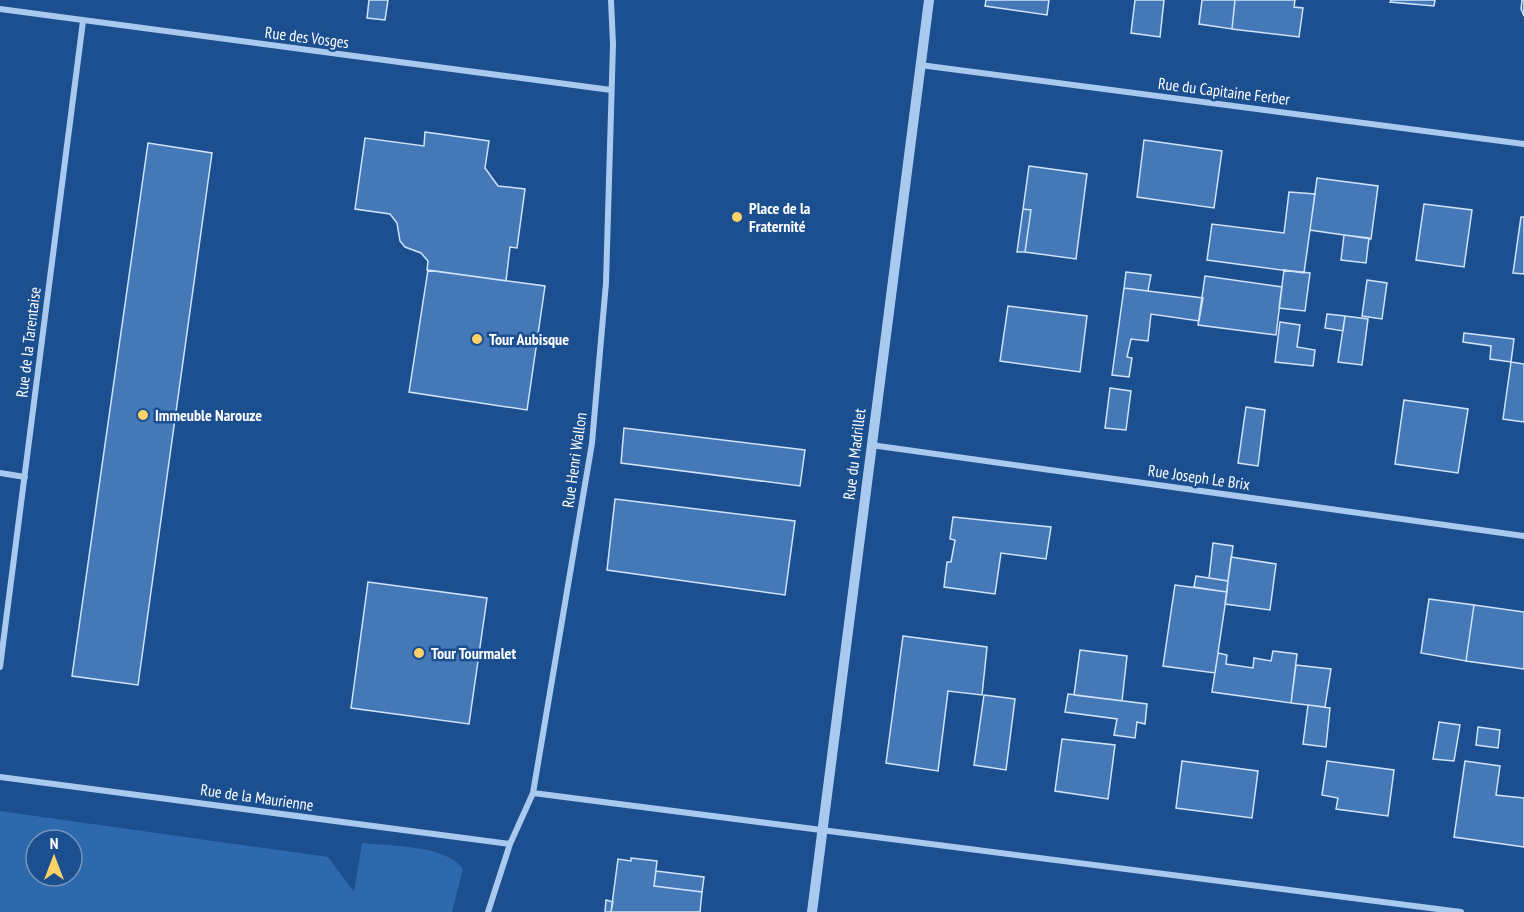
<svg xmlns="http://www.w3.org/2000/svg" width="1524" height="912" font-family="'PT Sans Narrow',sans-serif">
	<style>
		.green { fill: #2e69ad; fill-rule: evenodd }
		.building { fill: #4478b7; stroke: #cfe3fa; stroke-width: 1.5 }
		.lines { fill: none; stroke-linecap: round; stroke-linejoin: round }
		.minor { stroke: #a9c9ee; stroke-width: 6 }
		.tertiary { stroke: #a9c9ee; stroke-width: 10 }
		.poi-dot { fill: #ffd166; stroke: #1b4f8f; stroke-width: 2 }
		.labels { text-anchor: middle; stroke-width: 5; stroke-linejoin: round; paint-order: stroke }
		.street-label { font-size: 16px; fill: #fff; stroke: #1b4f8f }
		.poi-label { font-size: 16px; font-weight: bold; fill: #fff; stroke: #1b4f8f; text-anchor: start }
	</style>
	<rect width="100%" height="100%" fill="#1b4f8f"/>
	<path class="green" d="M 0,811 L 328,857 L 354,892 L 362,843 C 390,846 447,845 463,869 L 452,912 L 0,912 ZM 36,840 L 72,840 L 72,876 L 36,876 Z"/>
	<path class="building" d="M 369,0 L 388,0 L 385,20 L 367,18 Z
		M 986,0 L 1049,0 L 1047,15 L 985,6 Z
		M 1135,0 L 1164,0 L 1160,37 L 1131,33 Z
		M 1202,0 L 1235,0 L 1232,29 L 1199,24 Z
		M 1235,0 L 1295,0 L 1294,7 L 1303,8 L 1299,37 L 1232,29 Z
		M 1391,0 L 1435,0 L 1434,6 L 1390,2 Z
		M 1522,0 L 1524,0 L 1524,16 L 1521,9 Z
		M 425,132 L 489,141 L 485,168 L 498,186 L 525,189 L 517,248 L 510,247 L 506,281 L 427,270 L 428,261 L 421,253 L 405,247 L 400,241 L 397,223 L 390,214 L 355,209 L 365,138 L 424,146 Z
		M 1144,140 L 1222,151 L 1214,208 L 1137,197 Z
		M 148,143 L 212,153 L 138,685 L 72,676 Z
		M 1029,166 L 1087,174 L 1076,259 L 1025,252 L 1031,210 L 1023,209 Z
		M 1317,178 L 1378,186 L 1371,239 L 1310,230 Z
		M 1289,192 L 1315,194 L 1304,273 L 1207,260 L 1212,224 L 1284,233 Z
		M 1424,204 L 1472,210 L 1464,267 L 1416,260 Z
		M 1023,209 L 1031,210 L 1025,252 L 1017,252 Z
		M 1521,217 L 1524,217 L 1524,274 L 1513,273 Z
		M 1344,235 L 1369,238 L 1366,263 L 1341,260 Z
		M 428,270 L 545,286 L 527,410 L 409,392 Z
		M 1284,270 L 1310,273 L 1305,311 L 1279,308 Z
		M 1126,272 L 1151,275 L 1148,291 L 1124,288 Z
		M 1205,276 L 1282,287 L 1276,335 L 1198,325 Z
		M 1367,280 L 1387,283 L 1382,319 L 1362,316 Z
		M 1124,288 L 1203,298 L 1199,321 L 1151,314 L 1148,341 L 1131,339 L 1127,357 L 1132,358 L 1129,377 L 1112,375 Z
		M 1008,306 L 1087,316 L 1080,372 L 1000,361 Z
		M 1327,314 L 1345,316 L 1343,331 L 1325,328 Z
		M 1345,316 L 1368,319 L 1362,365 L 1338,362 Z
		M 1280,322 L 1300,325 L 1297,347 L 1315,350 L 1313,366 L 1275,362 Z
		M 1464,333 L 1514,339 L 1511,362 L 1490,359 L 1491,346 L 1463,342 Z
		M 1511,362 L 1524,364 L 1524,422 L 1503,419 Z
		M 1110,388 L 1131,391 L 1126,430 L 1105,428 Z
		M 1404,400 L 1468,409 L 1458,473 L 1395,464 Z
		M 1246,407 L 1265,410 L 1258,466 L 1238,463 Z
		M 624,428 L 805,450 L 800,486 L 621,463 Z
		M 615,499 L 795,521 L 785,595 L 607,570 Z
		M 953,517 L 1051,527 L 1046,559 L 1001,553 L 995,594 L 944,587 L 947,562 L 951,562 L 955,540 L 950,539 Z
		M 1213,543 L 1233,546 L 1228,581 L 1209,578 Z
		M 1231,557 L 1276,564 L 1270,610 L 1225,604 Z
		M 1196,576 L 1228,581 L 1227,592 L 1194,587 Z
		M 368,582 L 487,598 L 469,724 L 351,708 Z
		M 1175,585 L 1227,592 L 1215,673 L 1163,666 Z
		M 1429,599 L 1474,605 L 1466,661 L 1421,653 Z
		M 1474,605 L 1524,612 L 1524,669 L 1466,661 Z
		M 903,636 L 987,647 L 982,695 L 948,691 L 938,771 L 886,763 Z
		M 1080,650 L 1127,656 L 1122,701 L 1074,695 Z
		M 1273,651 L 1297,654 L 1291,703 L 1212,692 L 1218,653 L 1227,655 L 1226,664 L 1253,668 L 1254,658 L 1271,661 Z
		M 1296,665 L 1331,669 L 1325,707 L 1291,703 Z
		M 1068,694 L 1147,704 L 1145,724 L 1137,722 L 1135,738 L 1114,735 L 1117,719 L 1065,712 Z
		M 984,695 L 1015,699 L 1006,770 L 974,765 Z
		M 1308,705 L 1330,708 L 1326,747 L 1303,744 Z
		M 1439,722 L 1460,725 L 1454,761 L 1433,759 Z
		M 1478,727 L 1500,730 L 1498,748 L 1476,745 Z
		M 1062,739 L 1115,745 L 1108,799 L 1055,791 Z
		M 1182,761 L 1258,771 L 1252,818 L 1176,808 Z
		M 1327,761 L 1394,770 L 1388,816 L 1336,809 L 1338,798 L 1322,795 Z
		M 1465,761 L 1500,766 L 1496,795 L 1524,798 L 1524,847 L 1454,837 Z
		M 631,858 L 657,861 L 654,886 L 702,892 L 700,912 L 611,912 L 618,859 L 631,861 Z
		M 656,871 L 704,877 L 702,892 L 654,886 Z
		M 606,900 L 613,902 L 611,912 L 605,912 Z"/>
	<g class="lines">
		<path class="minor" d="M 0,9 L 611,90
			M 920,65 L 1524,144
			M 871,445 L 1524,536
			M 0,473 L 25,477
			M 0,667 L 83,21
			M 0,777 L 510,844
			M 533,793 L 1461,912
			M 488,912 L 510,844 L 533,793 L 592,443 L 606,283 L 613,44 L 611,0"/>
		<path class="tertiary" d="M 812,912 L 929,0"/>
	</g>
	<g class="poi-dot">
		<circle cx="737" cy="217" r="6"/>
		<circle cx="477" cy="339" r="6"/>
		<circle cx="143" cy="415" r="6"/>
		<circle cx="419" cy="653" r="6"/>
	</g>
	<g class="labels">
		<g class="street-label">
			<text transform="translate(307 37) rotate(7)" y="6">Rue des Vosges</text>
			<text transform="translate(1224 91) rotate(7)" y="6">Rue du Capitaine Ferber</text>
			<text transform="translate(28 342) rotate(-83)" y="6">Rue de la Tarentaise</text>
			<text transform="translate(854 454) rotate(-83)" y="6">Rue du Madrillet</text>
			<text transform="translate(574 460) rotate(-82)" y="6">Rue Henri Wallon</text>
			<text transform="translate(1199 477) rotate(8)" y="6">Rue Joseph Le Brix</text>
			<text transform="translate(257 797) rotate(8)" y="6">Rue de la Maurienne</text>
		</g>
		<g class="poi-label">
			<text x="749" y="214">Place de la<tspan x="749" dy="18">Fraternité</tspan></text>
			<text x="489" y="345">Tour Aubisque</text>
			<text x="155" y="421">Immeuble Narouze</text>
			<text x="431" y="659">Tour Tourmalet</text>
		</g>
	</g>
	<g transform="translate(54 858)"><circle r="28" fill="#1b4f8f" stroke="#7695bc" stroke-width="1.5"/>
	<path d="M0-4.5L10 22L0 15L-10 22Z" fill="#ffd166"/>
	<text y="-9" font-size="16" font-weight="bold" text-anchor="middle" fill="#ffffff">N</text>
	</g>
</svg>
